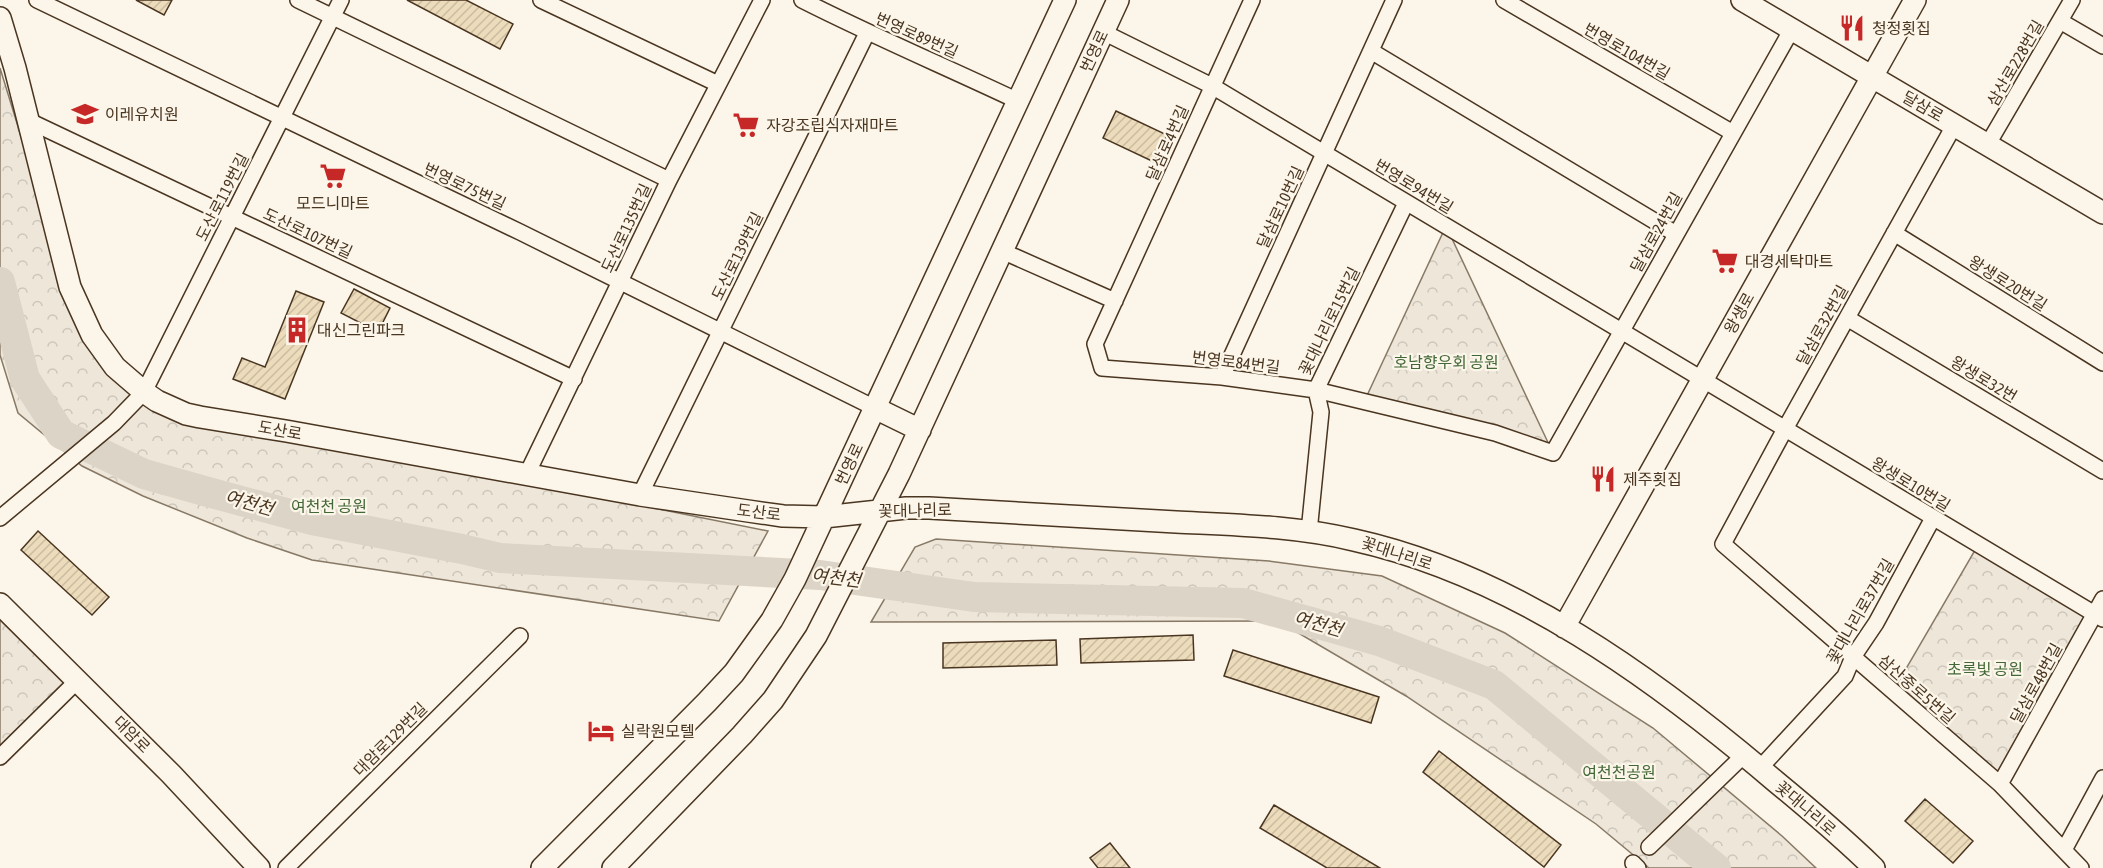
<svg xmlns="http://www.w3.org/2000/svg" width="2103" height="868" font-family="'Asap Condensed','Noto Sans KR',sans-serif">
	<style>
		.park { fill: url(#park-crowns); stroke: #887966; stroke-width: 1.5 }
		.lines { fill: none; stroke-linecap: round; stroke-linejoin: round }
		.river { stroke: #dcd4c6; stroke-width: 30 }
		.building { fill: url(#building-hatch); stroke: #4a3520; stroke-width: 1.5 }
		.street-casing { stroke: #4a3520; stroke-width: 18 }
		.secondary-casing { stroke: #4a3520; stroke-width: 24 }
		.street { stroke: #fbf6e9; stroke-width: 15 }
		.secondary { stroke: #fbf6e9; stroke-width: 21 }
		.labels { text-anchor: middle; stroke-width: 4.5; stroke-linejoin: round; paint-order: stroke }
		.poi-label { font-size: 16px; fill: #4a3520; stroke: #fbf6e9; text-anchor: start }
		.street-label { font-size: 16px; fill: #4a3520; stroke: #fbf6e9 }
		.park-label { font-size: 16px; fill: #436837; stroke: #fbf6e9 }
		.water-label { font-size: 18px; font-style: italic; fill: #4a3520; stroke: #fbf6e9 }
	</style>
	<defs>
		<pattern id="park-crowns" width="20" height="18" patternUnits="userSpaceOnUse" patternTransform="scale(1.5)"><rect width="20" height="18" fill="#ede6d9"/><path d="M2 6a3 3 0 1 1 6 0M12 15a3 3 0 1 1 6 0" fill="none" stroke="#cdc6ba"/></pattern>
		<pattern id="building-hatch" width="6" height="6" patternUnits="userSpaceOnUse" patternTransform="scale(1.5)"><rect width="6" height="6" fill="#ecdcbc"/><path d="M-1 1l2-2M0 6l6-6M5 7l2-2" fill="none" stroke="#ccbda1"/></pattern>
	</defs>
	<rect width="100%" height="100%" fill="#fbf6e9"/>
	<path class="park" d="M 0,68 L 47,221 L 92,349 L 161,409 L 768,531 L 719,621 L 312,560 L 247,538 L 143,496 L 82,466 L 18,413 L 0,355 Z
		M 1446,226 L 1553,453 L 1364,402 Z
		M 936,539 L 1269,561 L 1382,576 L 1505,633 L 1653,728 L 1782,836 L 1816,868 L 1649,868 L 1596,824 L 1406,696 L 1278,621 L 871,622 L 915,547 Z
		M 1978,545 L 2094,614 L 2000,784 L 1893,691 Z
		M 0,603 L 78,680 L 0,757 Z"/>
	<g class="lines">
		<path class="river" d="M 0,282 L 25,379 L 61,434 L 144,474 L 208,492 L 312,520 L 462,549 L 500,558 L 820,575 L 974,597 L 1243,603 L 1379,641 L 1494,685 L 1716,868"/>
	</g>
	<path class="building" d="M 136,0 L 172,0 L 164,15 Z
		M 407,0 L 466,0 L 513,24 L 500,49 Z
		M 1116,111 L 1167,135 L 1154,162 L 1103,138 Z
		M 354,289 L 390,308 L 378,332 L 341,313 Z
		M 296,291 L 324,302 L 285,399 L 233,379 L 242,358 L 265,367 Z
		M 38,531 L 109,597 L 92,615 L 21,550 Z
		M 1193,635 L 1194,660 L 1081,663 L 1080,639 Z
		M 1056,640 L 1057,665 L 943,668 L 943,643 Z
		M 1233,650 L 1379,697 L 1371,723 L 1224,676 Z
		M 1439,751 L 1561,845 L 1544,867 L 1423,772 Z
		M 1925,799 L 1973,841 L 1953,863 L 1905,821 Z
		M 1274,805 L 1380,868 L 1327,868 L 1260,828 Z
		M 1110,843 L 1130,868 L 1098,868 L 1090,858 Z"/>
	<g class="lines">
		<g class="street-casing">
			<path id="street" d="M 37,0 L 520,232 L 875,408
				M 298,0 L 669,180
				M 541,0 L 718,84
				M 802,0 C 873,36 946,67 1018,101
				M 1252,0 L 1095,344 L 1102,368 L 1222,377 L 1316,390 L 1495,433 L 1553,453 L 1792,29
				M 1504,0 L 1733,133
				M 2060,21 L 2103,46
				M 1103,32 L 1212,86 L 2103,619
				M 1371,51 L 1676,234
				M 27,120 L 574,379
				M 1955,124 L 1785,429 L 1723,544 L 2000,784 L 2081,868
				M 1988,144 L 2072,0
				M 1894,233 L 2103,363
				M 1002,251 L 1115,301
				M 1847,318 L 2103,471
				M 1222,377 L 1394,0
				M 527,474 L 669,180 L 762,0
				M 640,495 L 867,33
				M 0,518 L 114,423 L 144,392 L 341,0
				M 1309,532 L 1321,412 L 1316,390 L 1406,203
				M 0,757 L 78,680
				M 1760,768 L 1845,676 L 1853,657 L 1876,623 L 1933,518
				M 2000,784 L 2103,599
				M 1649,847 L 1744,755
				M 2064,850 L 2103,778
				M 1633,863 L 1638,868
				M 286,868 L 520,636"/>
		</g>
		<g class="secondary-casing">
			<path id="secondary" d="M 1742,0 L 2103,213
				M 0,18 L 15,68 L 70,287 L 92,335 L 115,367 L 144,392 L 157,401 L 186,414 L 200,417 L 286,431 L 640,495 L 748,511 L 783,516 L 824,517 L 906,508 L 929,508 C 1012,513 1094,517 1176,522 C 1236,525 1296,526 1354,540 C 1512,575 1654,678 1775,781 C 1809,809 1843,838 1874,868
				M 875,408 L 920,430
				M 0,604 L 171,774 L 259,868
				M 1564,627 L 1915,0
				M 542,868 L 707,702 L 734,673 L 772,620 L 795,579 L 1065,0
				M 613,868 L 742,735 L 773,700 L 816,636 L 899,474 L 1118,0"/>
		</g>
		<use href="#street" class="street"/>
		<use href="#secondary" class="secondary"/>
	</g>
	<defs>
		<g id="restaurant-bare" transform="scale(2.07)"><path d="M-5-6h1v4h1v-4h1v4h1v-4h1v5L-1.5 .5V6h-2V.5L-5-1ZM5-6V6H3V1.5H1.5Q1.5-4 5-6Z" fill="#c62828" stroke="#fbf6e9" stroke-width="2.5" paint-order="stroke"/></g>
		<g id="school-bare" transform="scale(2.07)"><path d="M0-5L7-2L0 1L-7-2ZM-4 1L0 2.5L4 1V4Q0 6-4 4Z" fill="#c62828" stroke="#fbf6e9" stroke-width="2.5" paint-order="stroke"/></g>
		<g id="supermarket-bare" transform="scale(2.07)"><path d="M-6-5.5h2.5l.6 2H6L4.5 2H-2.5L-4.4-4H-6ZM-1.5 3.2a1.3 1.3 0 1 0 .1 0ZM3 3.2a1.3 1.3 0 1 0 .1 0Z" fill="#c62828" stroke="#fbf6e9" stroke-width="2.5" paint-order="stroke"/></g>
		<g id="building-bare" transform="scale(2.07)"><path d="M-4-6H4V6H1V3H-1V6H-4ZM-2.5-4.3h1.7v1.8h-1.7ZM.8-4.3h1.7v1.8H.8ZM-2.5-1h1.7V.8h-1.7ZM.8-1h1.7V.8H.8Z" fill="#c62828" stroke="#fbf6e9" stroke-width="2.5" paint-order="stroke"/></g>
		<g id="hotel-bare" transform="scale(2.07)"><path d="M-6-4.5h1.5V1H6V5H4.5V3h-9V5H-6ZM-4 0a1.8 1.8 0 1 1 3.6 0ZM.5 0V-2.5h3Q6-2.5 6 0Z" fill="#c62828" stroke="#fbf6e9" stroke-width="2.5" paint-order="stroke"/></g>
	</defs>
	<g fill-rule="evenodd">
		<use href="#restaurant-bare" x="1852" y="28"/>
		<use href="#school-bare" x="85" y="114"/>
		<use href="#supermarket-bare" x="746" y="125"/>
		<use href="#supermarket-bare" x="333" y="176"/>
		<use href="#supermarket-bare" x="1725" y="261"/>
		<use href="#building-bare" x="297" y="330"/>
		<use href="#restaurant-bare" x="1603" y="479"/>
		<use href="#hotel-bare" x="601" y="731"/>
	</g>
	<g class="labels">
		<g class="poi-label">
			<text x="1872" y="34">청정횟집</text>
			<text x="105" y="120">이레유치원</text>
			<text x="766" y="131">자강조립식자재마트</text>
			<text x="333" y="209" text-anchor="middle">모드니마트</text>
			<text x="1745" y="267">대경세탁마트</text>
			<text x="317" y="336">대신그린파크</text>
			<text x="1623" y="485">제주횟집</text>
			<text x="621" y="737">실락원모텔</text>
		</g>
		<g class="street-label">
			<text transform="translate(917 35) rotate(24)" y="6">번영로89번길</text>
			<text transform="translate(1094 51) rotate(-65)" y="6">번영로</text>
			<text transform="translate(1627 51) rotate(30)" y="6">번영로104번길</text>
			<text transform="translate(2015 63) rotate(-60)" y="6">삼산로228번길</text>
			<text transform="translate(1923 106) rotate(30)" y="6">달삼로</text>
			<text transform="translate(1167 143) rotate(-66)" y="6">달삼로4번길</text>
			<text transform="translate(465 186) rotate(25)" y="6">번영로75번길</text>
			<text transform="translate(1414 186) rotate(31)" y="6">번영로94번길</text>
			<text transform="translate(222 197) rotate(-63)" y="6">도산로119번길</text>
			<text transform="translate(1280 207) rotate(-65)" y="6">달삼로10번길</text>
			<text transform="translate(626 228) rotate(-65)" y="6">도산로135번길</text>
			<text transform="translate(1656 232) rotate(-61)" y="6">달삼로24번길</text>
			<text transform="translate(308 233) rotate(25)" y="6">도산로107번길</text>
			<text transform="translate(737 256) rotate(-64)" y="6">도산로139번길</text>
			<text transform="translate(2008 283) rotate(32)" y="6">왕생로20번길</text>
			<text transform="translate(1739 313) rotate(-61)" y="6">왕생로</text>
			<text transform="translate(1329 321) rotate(-64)" y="6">꽃대나리로15번길</text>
			<text transform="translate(1822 325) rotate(-61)" y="6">달삼로32번길</text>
			<text transform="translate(1236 362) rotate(7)" y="6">번영로84번길</text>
			<text transform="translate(1984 379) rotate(31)" y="6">왕생로32번</text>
			<text transform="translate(280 430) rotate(10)" y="6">도산로</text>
			<text transform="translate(849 464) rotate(-65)" y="6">번영로</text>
			<text transform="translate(1911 484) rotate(31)" y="6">왕생로10번길</text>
			<text transform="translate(915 510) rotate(-1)" y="6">꽃대나리로</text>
			<text transform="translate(759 512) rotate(7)" y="6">도산로</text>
			<text transform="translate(1397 553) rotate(18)" y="6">꽃대나리로</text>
			<text transform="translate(1860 611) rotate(-60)" y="6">꽃대나리로37번길</text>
			<text transform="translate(2036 683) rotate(-61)" y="6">달삼로48번길</text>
			<text transform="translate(1917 689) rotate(41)" y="6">삼산중로5번길</text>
			<text transform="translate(132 734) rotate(45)" y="6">대암로</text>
			<text transform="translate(390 739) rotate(-45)" y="6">대암로129번길</text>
			<text transform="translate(1806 808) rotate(41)" y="6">꽃대나리로</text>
		</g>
		<g class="park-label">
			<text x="1446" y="368">호남향우회 공원</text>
			<text x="329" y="512">여천천 공원</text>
			<text x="1985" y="675">초록빛 공원</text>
			<text x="1619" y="778">여천천공원</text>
		</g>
		<g class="water-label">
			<text transform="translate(249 503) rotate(16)" y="6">여천천</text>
			<text transform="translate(836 578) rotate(7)" y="6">여천천</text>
			<text transform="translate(1318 624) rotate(16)" y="6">여천천</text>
		</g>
	</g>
</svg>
